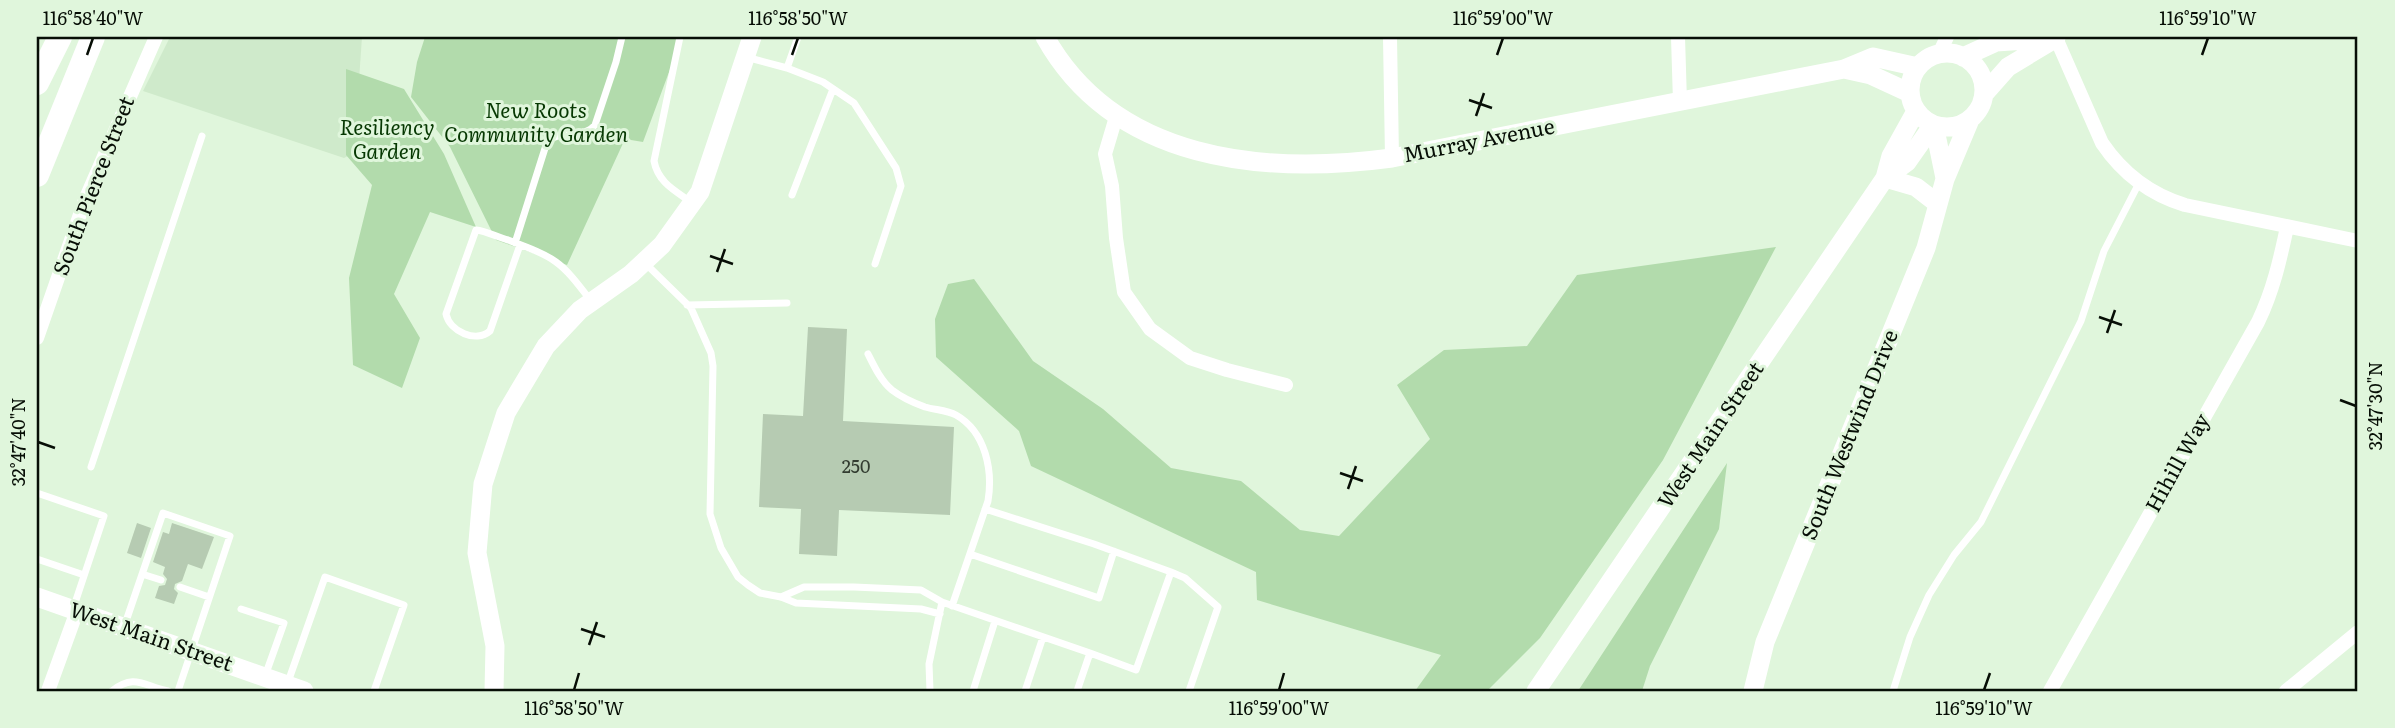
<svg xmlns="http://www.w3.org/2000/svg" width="2395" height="728" font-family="Literata,serif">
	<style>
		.built { fill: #cfeacb }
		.green { fill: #b2dbac }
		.building { fill: #b6cbb2 }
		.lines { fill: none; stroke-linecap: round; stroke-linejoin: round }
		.lane { stroke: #fff; stroke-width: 7 }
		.street { stroke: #fff; stroke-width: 14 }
		.secondary { stroke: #fff; stroke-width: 19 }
		.highway { stroke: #fff; stroke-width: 24 }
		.ticks { fill: none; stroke: #070e06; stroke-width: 2.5 }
		.labels { text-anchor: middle; stroke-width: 6; stroke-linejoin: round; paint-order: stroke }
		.number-label { font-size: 18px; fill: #333d31 }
		.park-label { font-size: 21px; font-style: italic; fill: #063802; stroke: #e0f6dc }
		.street-label { font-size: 21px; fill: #070e06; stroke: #e0f6dc }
		.neatline { fill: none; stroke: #070e06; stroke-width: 2.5 }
		.ticks-label { font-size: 18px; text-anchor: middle; fill: #070e06 }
	</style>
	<rect width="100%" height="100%" fill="#e0f6dc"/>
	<path class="built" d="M 170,37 L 362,37 L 354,153 L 344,158 L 143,91 Z"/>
	<path class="green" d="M 425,37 L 682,37 L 643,142 L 625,139 L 567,265 L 496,240 L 450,147 L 411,97 L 417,62 Z
		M 346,69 L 404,89 L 444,154 L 476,227 L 430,212 L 394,294 L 420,338 L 402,388 L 353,365 L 349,278 L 372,185 L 346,155 Z
		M 1776,247 L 1663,460 L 1540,638 L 1487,691 L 1415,691 L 1441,655 L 1257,600 L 1256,572 L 1031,466 L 1019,431 L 936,357 L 935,319 L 948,284 L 974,279 L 1033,361 L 1103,409 L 1171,468 L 1241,481 L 1300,530 L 1339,536 L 1430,439 L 1397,385 L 1444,350 L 1527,346 L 1577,275 Z
		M 1727,463 L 1719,529 L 1650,666 L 1642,691 L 1578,691 Z"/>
	<path class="building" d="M 808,327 L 847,329 L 843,421 L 954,427 L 950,515 L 839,510 L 837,556 L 799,554 L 801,509 L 759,507 L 763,414 L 803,416 Z
		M 137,523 L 151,528 L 141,558 L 127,553 Z
		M 172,523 L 214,537 L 202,569 L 188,564 L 182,581 L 175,584 L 174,589 L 178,593 L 174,604 L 155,598 L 159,586 L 165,585 L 167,579 L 163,574 L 165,567 L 153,562 L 163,532 L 169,534 Z"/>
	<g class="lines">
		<path class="lane" d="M 680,37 L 654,161 C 658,182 674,190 691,202
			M 746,57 L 787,68 L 798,37
			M 787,68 L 823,82 L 854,103 L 896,168 L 901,186 L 875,264
			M 792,195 L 833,89
			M 515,243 L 547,142 C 559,129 583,140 595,125 L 616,62 L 622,37
			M 520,245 L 490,331 C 476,343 450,332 446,314 L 476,230 C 486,231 497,237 508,240 C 556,258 560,260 591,301
			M 646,264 L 691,308 L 711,353 L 713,366 L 710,514 L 721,548 L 738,577 L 748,585 L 760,593 L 781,597 L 796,603 L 921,609 L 940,614
			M 687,305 L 787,303
			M 868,354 C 874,366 881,381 892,390 C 901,397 914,403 925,407 C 935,410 947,410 956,415 C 986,432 993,471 988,501 L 952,606
			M 91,467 L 202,136
			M 37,493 L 104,516 L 73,609
			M 985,509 L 1094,544 L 1171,572 L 1136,670 L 1090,653
			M 970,554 L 1099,598 L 1114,551
			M 37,559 L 84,575
			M 1171,572 L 1185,578 L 1218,607 L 1189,691
			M 142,574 L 161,580
			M 180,587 L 209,597
			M 781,597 L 804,587 L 854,587 L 921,590 L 942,602 L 1090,653 L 1077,691
			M 241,609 L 284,623 L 265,676
			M 124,627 L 163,513 L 230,536 L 178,691
			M 288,682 L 325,577 L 404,605 L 374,691
			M 112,691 C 134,673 144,686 168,691
			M 930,691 L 929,664 L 942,602
			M 973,691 L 995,621
			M 1025,691 L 1043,637
			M 1893,691 L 1910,637 L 1929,595 L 1954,555 L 1981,522 L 2081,321 L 2104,251 L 2139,183"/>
		<path class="street" d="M 1390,37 L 1392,158
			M 1678,37 L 1680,102
			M 2056,38 L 2102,143 C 2123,174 2149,194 2185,205 L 2358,241
			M 1939,54 L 1947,37
			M 1116,117 L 1105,154 L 1112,186 L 1116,238 L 1124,292 L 1150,329 L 1190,358 L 1227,370 L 1286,385
			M 37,338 L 85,200 L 156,37
			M 48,691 L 77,611
			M 2050,691 L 2258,322 C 2273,291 2280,260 2287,227
			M 2286,691 L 2358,632"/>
		<path class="secondary" d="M 1045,37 C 1115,162 1264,175 1392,158 L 1844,69 L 1873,57 L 1918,67
			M1910 90a37 37 0 1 1 74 0a37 37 0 1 1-74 0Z
			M 1963,57 L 1996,42 L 2056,38
			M 1844,69 L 1871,75 L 1910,93
			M 1985,93 L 2008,67 L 2051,41
			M 1934,125 L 1945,178
			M 1885,178 L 1907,162 L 1933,125
			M 1885,178 L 1916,187 L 1938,204
			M 37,597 L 304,691
			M 494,691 L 495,646 L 477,553 L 483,484 L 506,413 L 546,346 L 580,310 L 631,274 L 662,245 L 700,192 L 752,37
			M 1536,691 L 1885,178 L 1891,156 L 1916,111
			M 1753,691 L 1765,642 L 1926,248 L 1945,179 L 1969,122"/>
		<path class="highway" d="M 37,83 L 60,37
			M 37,175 L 93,37"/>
	</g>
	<path class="ticks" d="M 87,55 L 93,38M 792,55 L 798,38M 1497,55 L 1503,38M 2202,55 L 2208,38M 1469,100 L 1492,108M 1476,116 L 1484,93M 710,256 L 733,264M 717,272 L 725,249M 2099,317 L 2122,325M 2107,333 L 2115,310M 2340,400 L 2356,406M 38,442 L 55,448M 1340,473 L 1363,481M 1348,489 L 1356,466M 581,629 L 605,637M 589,645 L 597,622M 574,690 L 579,673M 1279,690 L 1284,673M 1984,690 L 1990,673"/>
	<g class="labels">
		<g class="number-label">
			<text x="856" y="473">250</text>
		</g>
		<g class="park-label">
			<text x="536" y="118">New Roots<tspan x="536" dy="24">Community Garden</tspan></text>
			<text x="387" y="135">Resiliency<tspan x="387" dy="24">Garden</tspan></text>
		</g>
		<g class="street-label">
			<text transform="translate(1479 141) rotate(-11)" y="7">Murray Avenue</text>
			<text transform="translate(94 186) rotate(-69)" y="7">South Pierce Street</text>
			<text transform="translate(1711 435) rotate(-56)" y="7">West Main Street</text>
			<text transform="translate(1850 435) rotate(-68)" y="7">South Westwind Drive</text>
			<text transform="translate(2178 463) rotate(-61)" y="7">Hihill Way</text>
			<text transform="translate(151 637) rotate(19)" y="7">West Main Street</text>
		</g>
	</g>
	<rect width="2395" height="728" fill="none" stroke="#e0f6dc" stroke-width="77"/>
	<rect x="38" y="38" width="2318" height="652" class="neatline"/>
	<g class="ticks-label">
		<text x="93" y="25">116°58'40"W</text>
		<text x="798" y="25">116°58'50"W</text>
		<text x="1503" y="25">116°59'00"W</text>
		<text x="2208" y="25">116°59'10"W</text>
		<text transform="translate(2376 406) rotate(-90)" y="6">32°47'30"N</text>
		<text transform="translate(19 442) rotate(-90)" y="6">32°47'40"N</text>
		<text x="574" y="715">116°58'50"W</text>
		<text x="1279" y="715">116°59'00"W</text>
		<text x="1984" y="715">116°59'10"W</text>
	</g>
</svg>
